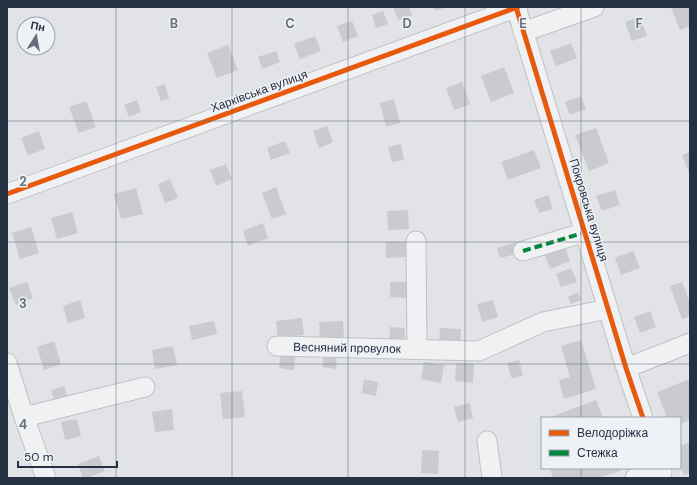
<svg xmlns="http://www.w3.org/2000/svg" width="697" height="485" font-family="'DM Sans',sans-serif">
	<style>
		.building { fill: #c9cbcf }
		.lines { fill: none; stroke-linecap: round; stroke-linejoin: round }
		.minor-casing { stroke: #bfc1c4; stroke-width: 21 }
		.minor { stroke: #f0f1f3; stroke-width: 19 }
		.quiet { stroke: #00873e; stroke-width: 4; stroke-dasharray: 8 4; stroke-linecap: butt }
		.cycleway-casing { stroke: #eef2f7; stroke-width: 8 }
		.cycleway { stroke: #e8590c; stroke-width: 5 }
		.grid { fill: none; stroke: #676f7b; stroke-width: 1; stroke-opacity: 0.55 }
		.labels { text-anchor: middle; stroke-width: 3; stroke-linejoin: round; paint-order: stroke }
		.street-label { font-size: 12px; fill: #253042; stroke: #eef2f7 }
		.grid-label { font-size: 13px; text-anchor: middle; font-weight: bold; fill: #676f7b; stroke: #eef2f7; stroke-width: 3; stroke-linejoin: round; paint-order: stroke }
	</style>
	<rect width="100%" height="100%" fill="#e1e3e6"/>
	<path class="building" d="M 393,7 L 409,7 L 412,15 L 398,20 Z
		M 434,7 L 447,7 L 435,11 Z
		M 673,7 L 689,7 L 690,10 L 690,26 L 680,30 L 671,8 Z
		M 383,11 L 388,24 L 376,28 L 372,15 Z
		M 640,17 L 647,36 L 632,41 L 625,22 Z
		M 352,21 L 358,36 L 343,42 L 337,26 Z
		M 315,36 L 321,51 L 300,59 L 294,44 Z
		M 571,43 L 577,58 L 556,66 L 550,51 Z
		M 228,45 L 238,70 L 217,78 L 207,53 Z
		M 276,51 L 280,62 L 262,69 L 258,57 Z
		M 504,67 L 514,93 L 491,102 L 481,76 Z
		M 462,82 L 470,104 L 454,110 L 446,88 Z
		M 165,84 L 169,98 L 161,101 L 156,87 Z
		M 581,96 L 586,109 L 570,115 L 565,102 Z
		M 394,99 L 400,123 L 386,127 L 380,103 Z
		M 137,100 L 141,112 L 129,117 L 124,105 Z
		M 86,101 L 96,127 L 79,133 L 69,107 Z
		M 327,126 L 333,142 L 319,148 L 313,131 Z
		M 596,128 L 609,163 L 589,171 L 575,135 Z
		M 39,131 L 45,149 L 28,155 L 21,138 Z
		M 285,141 L 290,153 L 271,160 L 267,148 Z
		M 401,144 L 404,160 L 392,162 L 388,147 Z
		M 534,150 L 541,168 L 508,180 L 501,162 Z
		M 690,152 L 690,175 L 682,155 Z
		M 226,164 L 232,179 L 216,186 L 210,170 Z
		M 170,179 L 178,198 L 165,203 L 158,184 Z
		M 276,187 L 286,214 L 272,219 L 262,193 Z
		M 136,188 L 143,214 L 121,219 L 114,194 Z
		M 615,190 L 620,205 L 602,211 L 596,196 Z
		M 548,195 L 553,209 L 539,213 L 534,200 Z
		M 408,210 L 409,229 L 388,230 L 387,211 Z
		M 72,212 L 78,233 L 57,239 L 51,218 Z
		M 263,223 L 268,238 L 248,246 L 243,231 Z
		M 31,227 L 39,253 L 20,259 L 12,233 Z
		M 386,242 L 409,242 L 410,257 L 386,258 Z
		M 517,242 L 520,253 L 500,258 L 497,248 Z
		M 564,244 L 570,261 L 550,269 L 543,251 Z
		M 633,251 L 640,268 L 621,275 L 615,258 Z
		M 571,268 L 577,282 L 561,287 L 556,274 Z
		M 27,282 L 33,298 L 16,305 L 9,288 Z
		M 390,282 L 412,282 L 411,298 L 390,297 Z
		M 682,282 L 690,302 L 690,316 L 682,319 L 670,286 Z
		M 578,292 L 581,300 L 571,304 L 568,297 Z
		M 80,300 L 85,318 L 68,323 L 63,306 Z
		M 493,300 L 498,317 L 482,322 L 477,304 Z
		M 650,311 L 656,327 L 640,333 L 634,317 Z
		M 302,318 L 304,335 L 278,338 L 276,321 Z
		M 214,321 L 217,334 L 192,340 L 189,326 Z
		M 343,321 L 344,337 L 320,338 L 319,322 Z
		M 390,327 L 405,328 L 404,344 L 389,342 Z
		M 440,328 L 461,329 L 460,345 L 439,344 Z
		M 581,340 L 596,389 L 564,399 L 559,380 L 570,377 L 561,346 Z
		M 54,341 L 61,364 L 44,370 L 37,347 Z
		M 173,346 L 177,365 L 155,369 L 152,350 Z
		M 281,351 L 296,352 L 294,370 L 279,368 Z
		M 324,352 L 337,354 L 336,369 L 322,367 Z
		M 519,360 L 523,375 L 512,379 L 507,363 Z
		M 424,362 L 444,365 L 441,383 L 421,379 Z
		M 456,363 L 474,364 L 473,383 L 455,381 Z
		M 364,379 L 378,382 L 376,396 L 362,393 Z
		M 690,379 L 690,420 L 680,424 L 680,418 L 667,418 L 657,392 Z
		M 64,386 L 68,398 L 55,402 L 51,390 Z
		M 242,391 L 245,417 L 223,419 L 220,393 Z
		M 596,400 L 603,418 L 548,418 Z
		M 470,403 L 473,418 L 458,422 L 454,407 Z
		M 172,409 L 174,430 L 155,432 L 152,412 Z
		M 77,419 L 81,436 L 65,440 L 61,422 Z
		M 690,442 L 690,473 L 684,475 L 680,464 L 680,446 Z
		M 422,450 L 439,451 L 438,474 L 421,473 Z
		M 99,456 L 105,471 L 86,478 L 83,478 L 78,464 Z
		M 552,468 L 619,468 L 620,471 L 598,478 L 553,478 L 550,469 Z"/>
	<g class="lines">
		<g class="minor-casing">
			<path id="minor" d="M 516,7 L 626,368 L 643,418
				M 523,32 L 594,7
				M 7,194 L 518,7
				M 416,241 L 417,349
				M 523,251 L 586,232
				M 277,346 L 479,351 L 543,322 L 608,309
				M 7,363 L 24,417 L 46,478
				M 626,368 L 690,343
				M 24,417 L 145,387
				M 487,441 L 492,478
				M 635,478 L 662,472"/>
		</g>
		<use href="#minor" class="minor"/>
		<path class="quiet" d="M 523,251 L 586,232"/>
		<g class="cycleway-casing">
			<path id="cycleway" d="M 516,7 L 626,368 L 643,418
				M 7,194 L 518,7"/>
		</g>
		<use href="#cycleway" class="cycleway"/>
	</g>
	<path class="grid" d="M 116,7 L 116,478M 232,7 L 232,478M 348,7 L 348,478M 465,7 L 465,478M 581,7 L 581,418M 7,121 L 690,121M 7,242 L 690,242M 7,364 L 690,364M 581,468 L 581,478"/>
	<g class="labels">
		<g class="street-label">
			<text transform="translate(259 91) rotate(-20)" y="4">Харківська вулиця</text>
			<text transform="translate(589 210) rotate(73)" y="4">Покровська вулиця</text>
			<text transform="translate(347 348) rotate(1)" y="4">Весняний провулок</text>
		</g>
	</g>
	<g class="grid-label">
		<text x="174" y="28">B</text>
		<text x="290" y="28">C</text>
		<text x="407" y="28">D</text>
		<text x="523" y="28">E</text>
		<text x="639" y="28">F</text>
		<text x="23" y="186">2</text>
		<text x="23" y="308">3</text>
		<text x="23" y="429">4</text>
	</g>
	<rect width="697" height="485" fill="none" stroke="#253042" stroke-width="16"/>
	<rect x="541" y="417" width="140" height="52" fill="#eef2f7" stroke="#9ea4af"/>
	<rect x="549" y="430" width="20" height="6" fill="#e8590c" stroke="#9ea4af"/>
	<text x="577" y="437" font-size="12" fill="#253042">Велодоріжка</text>
	<rect x="549" y="450" width="20" height="6" fill="#00873e" stroke="#9ea4af"/>
	<text x="577" y="457" font-size="12" fill="#253042">Стежка</text>
	<g transform="translate(36 36) rotate(11)"><circle r="19" fill="#eef2f7" stroke="#9ea4af"/>
	<path d="M0-3L7 15L0 10L-7 15Z" fill="#676f7b"/>
	<text y="-6" font-size="11" font-weight="bold" text-anchor="middle" fill="#253042">Пн</text>
	</g>
	<path d="M18 461v6h99v-6" fill="none" stroke="#253042" stroke-width="2"/>
	<text x="24" y="461" font-size="12" fill="#253042" stroke="#eef2f7" stroke-width="3" paint-order="stroke">50 m</text>
</svg>
